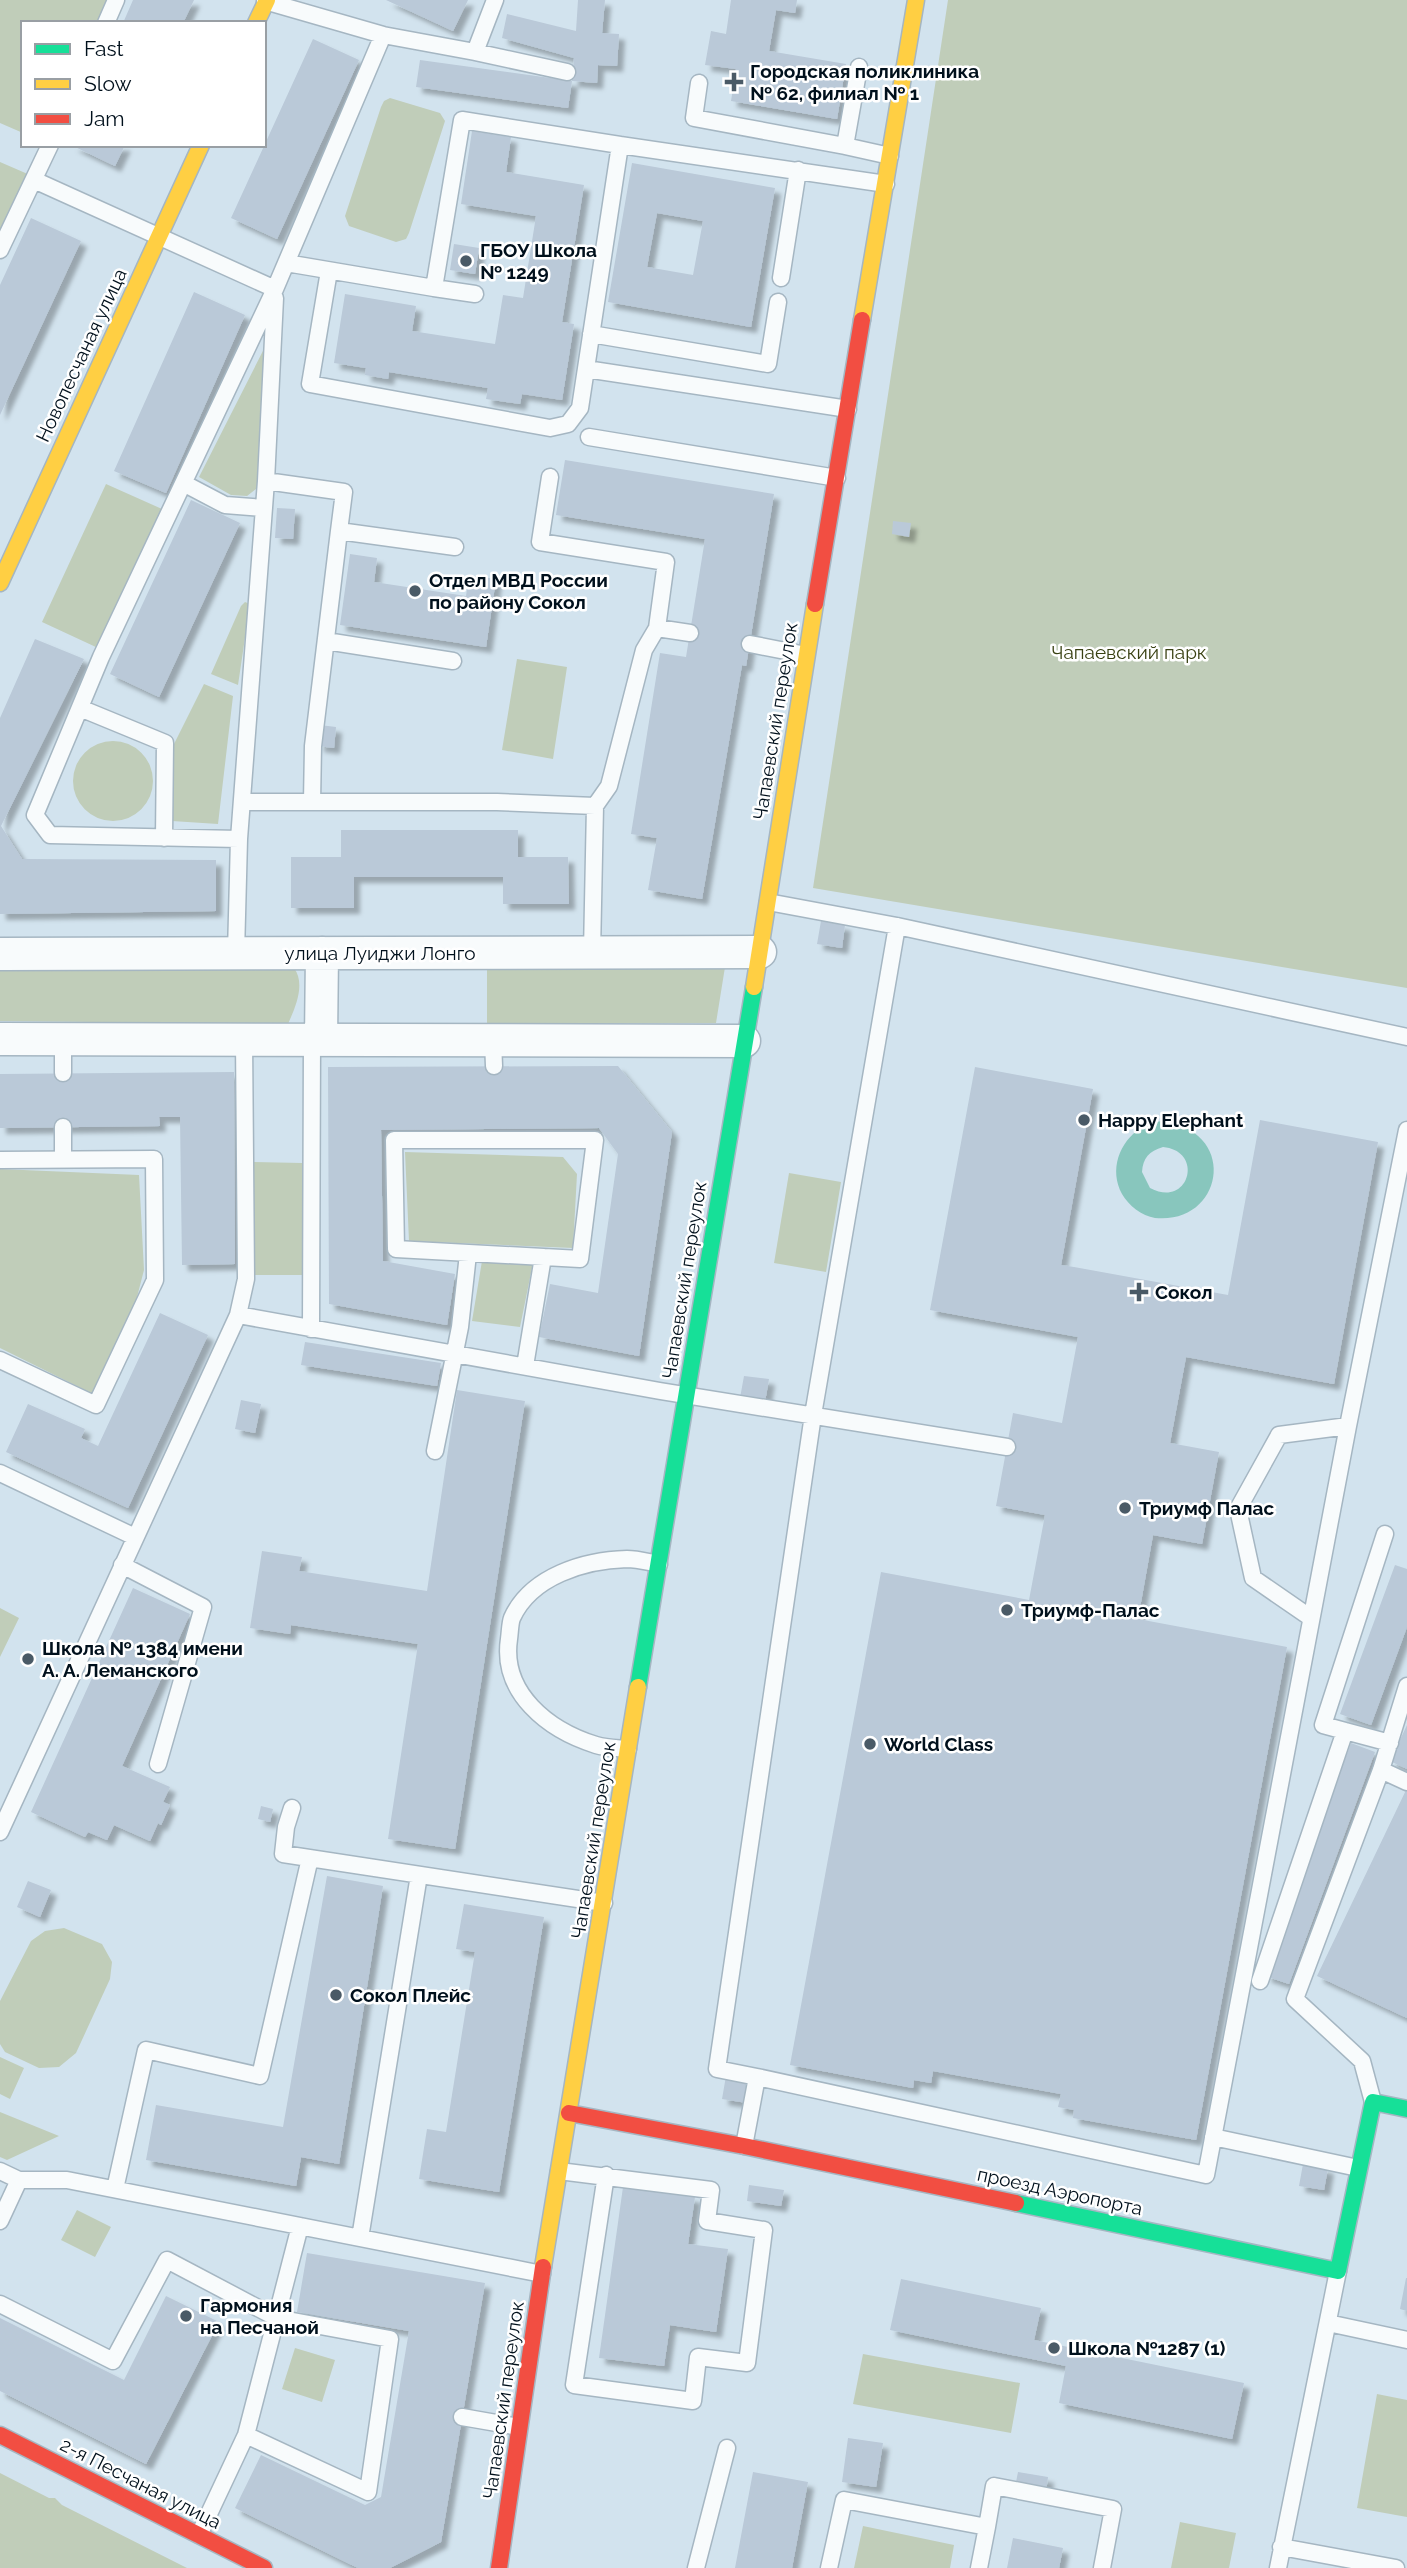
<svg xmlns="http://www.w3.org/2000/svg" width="1407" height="2568" font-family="Raleway,sans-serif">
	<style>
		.green { fill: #c0cdb9 }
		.water { fill: #88c6bd; fill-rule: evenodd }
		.building { fill: #bac9d8; fill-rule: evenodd; filter: url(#shadow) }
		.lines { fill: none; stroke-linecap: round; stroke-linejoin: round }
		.lane-casing { stroke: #a5b6c2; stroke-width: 19 }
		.street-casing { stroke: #a5b6c2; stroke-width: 35 }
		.fast-casing { stroke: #a5b6c2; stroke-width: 19 }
		.slow-casing { stroke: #a5b6c2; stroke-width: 19 }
		.jam-casing { stroke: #a5b6c2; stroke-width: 19 }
		.lane { stroke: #f8fbfc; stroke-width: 16 }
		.street { stroke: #f8fbfc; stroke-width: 32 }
		.fast { stroke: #16e098; stroke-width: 16 }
		.slow { stroke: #ffcf43; stroke-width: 16 }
		.jam { stroke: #f24e42; stroke-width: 16 }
		.poi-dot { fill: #4a5a66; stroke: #fff; stroke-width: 2.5 }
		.labels { text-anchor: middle; stroke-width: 5; stroke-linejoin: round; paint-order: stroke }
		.poi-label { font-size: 19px; font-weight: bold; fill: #00101c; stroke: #fff; text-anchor: start }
		.street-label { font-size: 19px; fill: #00101c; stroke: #fff }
		.park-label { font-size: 19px; fill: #394112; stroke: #fff }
	</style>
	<defs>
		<filter id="shadow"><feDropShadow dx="6" dy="6" stdDeviation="2" flood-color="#0004"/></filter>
	</defs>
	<rect width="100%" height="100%" fill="#d2e3ee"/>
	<path class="green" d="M 0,0 L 112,0 L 101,23 L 23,23 L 23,133 L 0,123 Z
		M 948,0 L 1407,0 L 1407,988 L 813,888 Z
		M 390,98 L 440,113 L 445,121 L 409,233 L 406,239 L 396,242 L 349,226 L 345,216 L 381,107 L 384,101 Z
		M 0,162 L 30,175 L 0,242 Z
		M 268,341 L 259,479 L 256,489 L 247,496 L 231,495 L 199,477 Z
		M 106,484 L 162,509 L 98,648 L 42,622 Z
		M 245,602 L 250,604 L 238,685 L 211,674 L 241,606 Z
		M 517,659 L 567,667 L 553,759 L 502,750 Z
		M 204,684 L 233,696 L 218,824 L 172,821 L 172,748 Z
		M73 781a40 40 0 1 1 80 0a40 40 0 1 1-80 0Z
		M 0,967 L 294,968 C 306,984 295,1008 288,1024 L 0,1021 Z
		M 487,967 L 725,967 L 716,1023 L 487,1023 Z
		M 405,1152 L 563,1157 L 577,1174 L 573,1248 L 409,1241 Z
		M 253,1162 L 302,1163 L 302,1275 L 253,1275 Z
		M 0,1169 L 139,1175 L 144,1270 L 136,1301 L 93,1394 L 0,1348 Z
		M 789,1173 L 841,1182 L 826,1272 L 774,1263 Z
		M 482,1261 L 533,1263 L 520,1327 L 472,1321 Z
		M 0,1608 L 19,1618 L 0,1657 Z
		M 64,1928 L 102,1944 L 112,1962 L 110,1979 L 76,2053 L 59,2067 L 39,2068 L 5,2052 L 0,2044 L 0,2001 L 31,1941 L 45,1931 Z
		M 0,2057 L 24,2068 L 10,2099 L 0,2094 Z
		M 0,2112 L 59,2136 L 7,2160 L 0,2157 Z
		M 77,2210 L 111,2227 L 95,2257 L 61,2240 Z
		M 295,2348 L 335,2360 L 322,2402 L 282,2389 Z
		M 863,2354 L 1020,2383 L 1011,2433 L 853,2404 Z
		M 1377,2394 L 1407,2400 L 1407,2517 L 1357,2508 Z
		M 0,2473 L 49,2498 L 55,2498 L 62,2505 L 187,2568 L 0,2568 Z
		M 1180,2522 L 1236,2533 L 1229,2568 L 1171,2568 Z
		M 863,2526 L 954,2545 L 950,2568 L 854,2568 Z"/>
	<path class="water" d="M 1161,1121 C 1240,1130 1224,1225 1155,1218 C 1142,1216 1128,1205 1122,1194 C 1109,1170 1119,1142 1141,1128 C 1146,1124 1154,1123 1161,1121 ZM 1163,1147 C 1205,1151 1189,1209 1150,1188 L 1142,1172 C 1143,1158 1149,1151 1163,1147 Z"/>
	<path class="building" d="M 133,0 L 194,0 L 183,23 L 123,23 Z
		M 386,0 L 468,0 L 453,31 Z
		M 578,0 L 605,0 L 602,33 L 619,34 L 617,66 L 598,65 L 597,83 L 572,81 L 574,58 L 502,38 L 507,14 L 576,31 Z
		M 731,0 L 797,0 L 795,13 L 776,10 L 769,51 L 846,64 L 837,119 L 731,101 L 736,69 L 705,65 L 711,31 L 726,34 Z
		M 313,39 L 359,60 L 277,239 L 231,218 Z
		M 420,60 L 572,81 L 568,108 L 416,87 Z
		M 472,131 L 511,137 L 506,172 L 584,185 L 562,322 L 574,324 L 562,400 L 522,394 L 520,404 L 486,399 L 488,388 L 389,372 L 388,379 L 365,375 L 366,368 L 334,363 L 345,294 L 416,306 L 412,331 L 495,344 L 503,295 L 523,298 L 536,216 L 461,204 Z
		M 71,145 L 125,145 L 115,166 Z
		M 632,163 L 775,188 L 751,327 L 608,302 ZM 657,213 L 703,221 L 693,275 L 647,267 Z
		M 31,218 L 81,241 L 0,415 L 0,285 Z
		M 454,244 L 479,248 L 475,274 L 450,270 Z
		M 194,292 L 245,315 L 166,493 L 114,471 Z
		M 565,460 L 774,494 L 746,666 L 742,665 L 702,899 L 648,890 L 657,838 L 631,834 L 660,653 L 686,657 L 705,539 L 556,515 Z
		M 191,500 L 240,523 L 159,697 L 110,674 Z
		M 277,508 L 295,509 L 293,539 L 275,538 Z
		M 893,521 L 911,523 L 909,537 L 892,534 Z
		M 350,554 L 377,558 L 374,582 L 466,596 L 469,575 L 496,579 L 486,647 L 340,625 Z
		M 35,639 L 84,659 L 1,826 L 22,859 L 216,860 L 216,911 L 0,914 L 0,718 Z
		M 320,725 L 336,727 L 334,748 L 318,746 Z
		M 341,830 L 518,830 L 518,857 L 568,857 L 569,904 L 503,904 L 503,877 L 354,877 L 354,908 L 291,908 L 291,857 L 341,857 Z
		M 821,921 L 845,925 L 842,948 L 817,944 Z
		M 618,1066 L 672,1132 L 639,1356 L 539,1337 L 550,1284 L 598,1293 L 618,1154 L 599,1128 L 381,1130 L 383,1261 L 455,1274 L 447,1325 L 329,1304 L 328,1067 Z
		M 975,1067 L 1093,1089 L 1061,1265 L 1074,1267 L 1228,1295 L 1260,1120 L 1378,1142 L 1334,1384 L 1186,1357 L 1170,1443 L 1219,1452 L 1202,1544 L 1153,1535 L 1138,1619 L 1287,1647 L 1196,2140 L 1073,2118 L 1074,2110 L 1058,2107 L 1061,2094 L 933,2071 L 931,2083 L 914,2080 L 913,2088 L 790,2065 L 881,1572 L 1029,1600 L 1045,1515 L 996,1506 L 1013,1413 L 1062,1423 L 1078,1337 L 930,1310 Z
		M 234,1072 L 235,1264 L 182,1265 L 180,1117 L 159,1117 L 160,1126 L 0,1128 L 0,1074 Z
		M 160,1313 L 208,1335 L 128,1508 L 6,1452 L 28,1404 L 85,1429 L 81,1438 L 98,1446 Z
		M 305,1342 L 441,1363 L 437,1386 L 301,1365 Z
		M 744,1376 L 769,1379 L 765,1402 L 740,1398 Z
		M 457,1390 L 525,1401 L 455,1849 L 388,1839 L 418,1644 L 291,1625 L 290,1634 L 250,1628 L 262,1551 L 302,1557 L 299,1571 L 427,1591 Z
		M 241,1400 L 261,1404 L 255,1433 L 235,1429 Z
		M 1395,1565 L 1407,1569 L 1407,1627 L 1371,1725 L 1340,1714 Z
		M 133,1588 L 190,1614 L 122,1766 L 170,1787 L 163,1802 L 170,1805 L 161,1825 L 158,1823 L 150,1841 L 114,1825 L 107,1840 L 88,1832 L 85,1837 L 31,1812 Z
		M 1407,1725 L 1407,1769 L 1390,1761 Z
		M 1351,1743 L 1375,1752 L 1289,1984 L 1265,1976 Z
		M 1407,1788 L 1407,2018 L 1317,1976 Z
		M 261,1806 L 273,1809 L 270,1822 L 258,1819 Z
		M 327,1876 L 383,1886 L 339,2164 L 301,2157 L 296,2186 L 146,2160 L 156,2105 L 283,2127 Z
		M 28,1881 L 51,1890 L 40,1917 L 17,1907 Z
		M 464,1904 L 544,1917 L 499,2192 L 419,2179 L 427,2129 L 446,2132 L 470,1983 L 475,1952 L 456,1949 Z
		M 726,2076 L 751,2080 L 747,2103 L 722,2099 Z
		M 1303,2164 L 1328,2168 L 1324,2190 L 1299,2186 Z
		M 749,2185 L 784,2190 L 781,2206 L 747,2201 Z
		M 623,2187 L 695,2197 L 688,2244 L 728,2249 L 716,2332 L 670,2325 L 664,2366 L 599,2358 Z
		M 307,2253 L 485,2283 L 441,2542 L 390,2568 L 358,2568 L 235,2508 L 261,2455 L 365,2505 L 381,2497 L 409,2331 L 297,2312 Z
		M 1406,2278 L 1407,2278 L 1407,2311 L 1400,2309 Z
		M 901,2279 L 1041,2308 L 1034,2340 L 1244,2383 L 1232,2439 L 1059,2403 L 1066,2366 L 890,2330 Z
		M 166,2296 L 219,2322 L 146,2464 L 0,2391 L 0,2318 L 124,2380 Z
		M 848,2438 L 883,2443 L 876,2487 L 842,2482 Z
		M 753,2472 L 808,2482 L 792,2568 L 735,2568 Z
		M 1018,2472 L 1048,2477 L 1046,2492 L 1015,2487 Z
		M 1013,2538 L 1063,2548 L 1059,2568 L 1007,2568 Z"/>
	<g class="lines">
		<g class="lane-casing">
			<path id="lane" d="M 106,23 L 116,0
				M 383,35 L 475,52 L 495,0
				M 475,52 L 567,72
				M 699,83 L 694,118 L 845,146 L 859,67
				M 620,145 L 886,184
				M 845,146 L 890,156
				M 34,180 L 275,289
				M 0,250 L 50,145
				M 286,263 L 434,288 L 462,120 L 620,145 L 580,408 L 568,424 L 550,428 L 310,384 L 329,271
				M 781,278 L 798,170
				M 434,288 L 475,294
				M 591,334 L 768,364 L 778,302
				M 586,369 L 848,409
				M 589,437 L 837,478
				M 550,477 L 540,542 L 666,562 L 657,628
				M 266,481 L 344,492 L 339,531 L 455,547
				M 185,484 L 225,505 L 264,508
				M 326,641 L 453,661
				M 750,644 L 806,655
				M 80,708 L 165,743 L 164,838
				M 242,802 L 497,802 L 595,806
				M 312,802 L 313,746 L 339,531
				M 239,839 L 50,835 L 35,815 L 101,657 L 275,289 L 383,35 L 265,1
				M 768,902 L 897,926 L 1407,1037
				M 592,952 L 595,806 L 609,786 L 644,650 L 657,628 L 690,633
				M 236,953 L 239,839 L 266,481 L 275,298
				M 63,1039 L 63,1073
				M 493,1041 L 494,1066
				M 63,1127 L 63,1160
				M 394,1140 L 595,1140 L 580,1259 L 396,1249 Z
				M 0,1160 L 154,1159 L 155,1280 L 96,1405 L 0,1360
				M 238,1315 L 246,1279 L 244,1040
				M 311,1329 L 312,1040
				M 525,1366 L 543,1257
				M 435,1451 L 460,1327 L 468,1254
				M 0,1473 L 135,1537
				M 122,1565 L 203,1607 L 158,1764
				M 1311,1618 L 1253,1578 L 1238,1509 L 1279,1435 L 1348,1426
				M 1345,1731 L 1390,1743
				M 628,1749 C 617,1748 606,1748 596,1745 C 548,1730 501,1693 509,1639 C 510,1632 510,1623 512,1618 C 531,1576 585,1560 627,1559 C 637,1559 648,1562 659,1564
				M 1381,1770 L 1407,1782
				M 292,1808 L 286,1827 L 283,1854 L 604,1903
				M 0,1832 L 238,1315 L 660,1391 L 1007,1447
				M 1260,1981 L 1345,1731 L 1323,1725 L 1385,1534
				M 757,2077 L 1206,2175 L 1348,1426 L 1407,1130
				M 1373,2102 L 1362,2061 L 1295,1999 L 1381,1770 L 1407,1686
				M 1213,2137 L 1358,2168
				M 744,2146 L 757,2077 L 717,2069 L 813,1415 L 897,926
				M 0,2171 L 19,2180 L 67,2180 L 542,2274
				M 559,2171 L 711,2190 L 707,2221 L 764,2230 L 747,2363 L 698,2357 L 693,2401 L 574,2385 L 606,2175
				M 115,2189 L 146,2050 L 260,2076 L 310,1858
				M 0,2221 L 19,2180
				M 360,2238 L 419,1875
				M 0,2304 L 113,2361 L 167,2260 L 277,2318 L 390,2339 L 368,2492 L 246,2435
				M 1328,2323 L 1407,2340
				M 462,2417 L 519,2427
				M 987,2527 L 994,2486 L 1113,2509 L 1102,2568
				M 199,2535 L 246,2435 L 300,2226
				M 1281,2547 L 1396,2568
				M 696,2568 L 727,2448
				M 829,2568 L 844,2500 L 987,2527 L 979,2568
				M 1278,2568 L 1338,2271"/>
		</g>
		<g class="street-casing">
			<path id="street" d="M 0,954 L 760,952
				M 0,1039 L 744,1041
				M 321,1040 L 322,953"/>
		</g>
		<g class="fast-casing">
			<path id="fast" d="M 638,1687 L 754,987
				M 1016,2203 L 1338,2271 L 1373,2102 L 1407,2109"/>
		</g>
		<g class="slow-casing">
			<path id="slow" d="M 256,23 L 267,0
				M 862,320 L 916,0
				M 0,583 L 201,145
				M 754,987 L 815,604
				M 543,2267 L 638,1687"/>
		</g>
		<g class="jam-casing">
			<path id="jam" d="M 815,604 L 862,320
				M 569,2113 L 744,2146 L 1016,2203
				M 0,2435 L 264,2568
				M 499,2568 L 543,2267"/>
		</g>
		<use href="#lane" class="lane"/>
		<use href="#street" class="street"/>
		<use href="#fast" class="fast"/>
		<use href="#slow" class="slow"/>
		<use href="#jam" class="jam"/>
	</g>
	<g class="poi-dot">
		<path d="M730.5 71.5h7v7h7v7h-7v7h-7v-7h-7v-7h7z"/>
		<circle cx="466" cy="261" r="7"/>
		<circle cx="415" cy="591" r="7"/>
		<circle cx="1084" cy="1120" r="7"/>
		<path d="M1135.5 1281.5h7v7h7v7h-7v7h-7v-7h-7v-7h7z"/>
		<circle cx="1125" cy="1508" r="7"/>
		<circle cx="1007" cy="1610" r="7"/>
		<circle cx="28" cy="1659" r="7"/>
		<circle cx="870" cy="1744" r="7"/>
		<circle cx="336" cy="1995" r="7"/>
		<circle cx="186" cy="2316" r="7"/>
		<circle cx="1054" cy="2348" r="7"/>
	</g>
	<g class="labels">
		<g class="poi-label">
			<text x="750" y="78">Городская поликлиника<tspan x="750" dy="22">№ 62, филиал № 1</tspan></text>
			<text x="480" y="257">ГБОУ Школа<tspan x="480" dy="22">№ 1249</tspan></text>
			<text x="429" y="587">Отдел МВД России<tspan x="429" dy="22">по району Сокол</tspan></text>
			<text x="1098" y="1127">Happy Elephant</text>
			<text x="1155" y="1299">Сокол</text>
			<text x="1139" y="1515">Триумф Палас</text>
			<text x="1021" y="1617">Триумф-Палас</text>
			<text x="42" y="1655">Школа № 1384 имени<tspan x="42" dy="22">А. А. Леманского</tspan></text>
			<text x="884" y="1751">World Class</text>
			<text x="350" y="2002">Сокол Плейс</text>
			<text x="200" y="2312">Гармония<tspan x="200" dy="22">на Песчаной</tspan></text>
			<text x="1068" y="2355">Школа №1287 (1)</text>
		</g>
		<g class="street-label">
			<text transform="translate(81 355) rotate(-65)" y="7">Новопесчаная улица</text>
			<text transform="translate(775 721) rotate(-81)" y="7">Чапаевский переулок</text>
			<text x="380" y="960">улица Луиджи Лонго</text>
			<text transform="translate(684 1280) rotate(-81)" y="7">Чапаевский переулок</text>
			<text transform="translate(593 1840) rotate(-81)" y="7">Чапаевский переулок</text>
			<text transform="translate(1060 2191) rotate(12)" y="7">проезд Аэропорта</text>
			<text transform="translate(503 2400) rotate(-82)" y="7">Чапаевский переулок</text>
			<text transform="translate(141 2483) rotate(27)" y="7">2-я Песчаная улица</text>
		</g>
		<g class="park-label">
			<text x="1129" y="659">Чапаевский парк</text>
		</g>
	</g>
	<rect x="21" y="21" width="245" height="126" fill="#ffffff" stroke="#999fa4" stroke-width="2"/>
	<rect x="35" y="44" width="35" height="10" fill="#16e098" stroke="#999fa4" stroke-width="2"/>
	<text x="84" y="56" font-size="21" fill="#00101c">Fast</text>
	<rect x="35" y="79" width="35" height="10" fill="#ffcf43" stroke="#999fa4" stroke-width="2"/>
	<text x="84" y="91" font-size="21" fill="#00101c">Slow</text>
	<rect x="35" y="114" width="35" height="10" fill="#f24e42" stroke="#999fa4" stroke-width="2"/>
	<text x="84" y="126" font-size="21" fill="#00101c">Jam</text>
</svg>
